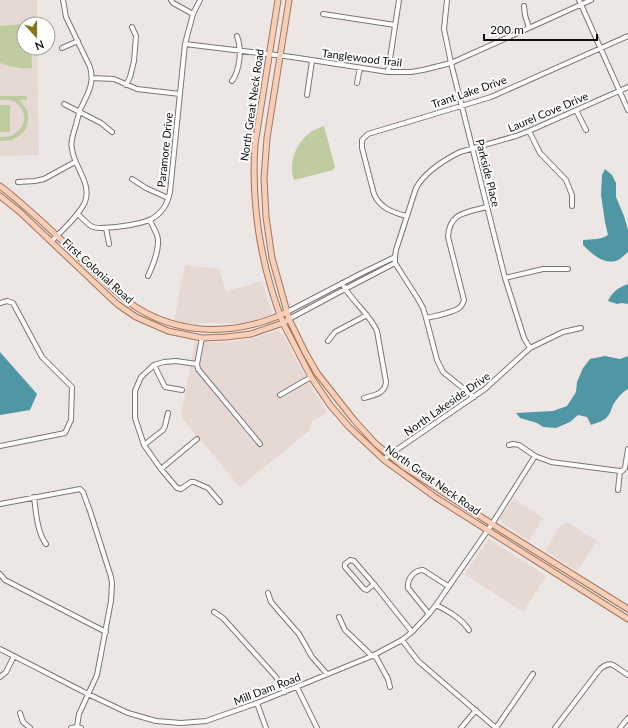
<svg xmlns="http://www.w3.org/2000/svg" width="628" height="728" font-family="Lato,sans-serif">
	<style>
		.built { fill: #e6d9d3 }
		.green { fill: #bfcca0 }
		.water { fill: #4f97a5 }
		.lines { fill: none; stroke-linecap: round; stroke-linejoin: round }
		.minor-casing { stroke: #7b7673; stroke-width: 6 }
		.major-casing { stroke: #a2755d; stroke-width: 7 }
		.minor { stroke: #fff; stroke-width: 4 }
		.major { stroke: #f7ceb8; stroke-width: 5 }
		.labels { text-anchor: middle; stroke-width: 4; stroke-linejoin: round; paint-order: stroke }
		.street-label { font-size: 11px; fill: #0e0c0c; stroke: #fff }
	</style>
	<rect width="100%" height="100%" fill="#ece6e4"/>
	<path class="built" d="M 0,0 L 37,0 L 37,24 L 24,24 L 24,48 L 37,48 L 39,155 L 0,156 Z
		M 185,265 L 219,269 L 226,291 L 262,281 L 272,312 L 271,314 L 269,316 L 245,323 L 199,323 L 196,325 L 174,321 Z
		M 277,331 L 281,333 L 284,336 L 310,385 L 327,412 L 312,421 L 309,431 L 240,487 L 182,418 L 181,414 L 195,342 L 231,342 L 254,338 Z
		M 514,499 L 543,518 L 529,541 L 501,522 L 500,518 Z
		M 569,523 L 597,541 L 577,571 L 545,550 L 561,525 Z
		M 489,539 L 546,576 L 523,612 L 464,574 Z"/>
	<path class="green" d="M 24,24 L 24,48 L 31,48 L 32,68 C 20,69 11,67 0,63 L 0,26 Z
		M 0,96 L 27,96 L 27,100 L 19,100 C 22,103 25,107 27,110 C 31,121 26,133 16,138 C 11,141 5,141 0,141 L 0,137 C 4,137 8,137 12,135 C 29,128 28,104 9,100 C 6,100 3,100 0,100 Z
		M 0,105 L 10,105 L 10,132 L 0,132 Z
		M 324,126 L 335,167 L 333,170 L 294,180 C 293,177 292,173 292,170 C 291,155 300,139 312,131 C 316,129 320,128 324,126 Z"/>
	<path class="water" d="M 605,169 L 612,175 L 616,183 L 616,197 L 624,216 L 628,230 L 628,252 C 625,254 621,259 618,260 C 605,266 592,254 583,245 L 583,240 C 592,239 601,240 608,235 L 605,222 L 601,195 L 602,175 Z
		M 628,284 L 628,304 L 622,303 L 617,304 L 608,301 C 612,292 619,287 628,284 Z
		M 0,352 L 37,394 L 30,410 L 0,415 Z
		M 605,356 L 620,359 L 628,356 L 628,389 C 622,392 616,400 613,405 C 611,410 610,415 605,419 C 601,422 595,423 591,425 L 587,417 L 578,415 L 570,422 L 556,428 L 543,427 L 537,423 L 520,418 L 516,413 L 553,411 L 567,406 L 576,392 L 577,382 L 583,368 L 590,359 Z"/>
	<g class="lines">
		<g class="minor-casing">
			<path id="minor" d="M 171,0 L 173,3 L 193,14
				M 447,0 L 444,29 L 451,63 L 505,278 L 524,338 L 530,348
				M 579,0 L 628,110
				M 524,6 L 525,15 L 529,28
				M 323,14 L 395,25
				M 185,44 L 292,57 L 388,72 L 411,72 L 423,70 L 451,63 L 591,0
				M 62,48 L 78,41
				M 388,72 L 399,0
				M 92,78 L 114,79 L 137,89 L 180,94
				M 232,81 C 240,70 242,49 237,36
				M 357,83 L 360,68
				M 126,85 L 130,77 L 134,61 L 136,36 L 132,27
				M 307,95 L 312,61
				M 64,104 L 101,123 L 112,132
				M 576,110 L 586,130
				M 529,131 L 540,153 L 566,180 L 572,195 L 572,206
				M 132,179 L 146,188 L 168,198
				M 18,182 L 35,181 L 44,179 L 75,162
				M 77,214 C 82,217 86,223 91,226 C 98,230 108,227 116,227 C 141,224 164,222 170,192 L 185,44 L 193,14 L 200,0
				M 406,216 C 392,212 380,208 374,194 L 362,148 L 362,140 L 368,134 L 491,97 L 628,36
				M 106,228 L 109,244
				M 51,242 C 62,230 78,217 85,202 C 92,183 74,167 72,149 C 70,142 73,135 75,128 C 77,122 78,116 80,110 C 87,95 95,84 90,67 L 66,17 L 63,0
				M 148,276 C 153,265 161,247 157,235 C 155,230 152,225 150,220
				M 505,278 L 543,269 L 568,269
				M 342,283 C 351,301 369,313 377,331 L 386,382 C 385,394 374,395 364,398
				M 0,303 L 7,301 L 13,303 L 42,357 L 72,387 L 71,420 L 65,433 L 0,446
				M 287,312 L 362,273 L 395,257
				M 426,318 C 435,316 452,313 459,308 C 462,306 463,303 464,300 L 448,237 C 449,212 468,212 487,207
				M 289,319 L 345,289 L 395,263
				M 202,338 L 197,364 L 198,369 L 260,444
				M 328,341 L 335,332 L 367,315
				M 197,364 L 176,361 L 164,362 L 154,365 L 141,377 L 135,391 L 135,418 L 144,445 L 161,469 L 177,488 L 181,489 L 191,482 L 194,482 L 208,488 L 220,502
				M 154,365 L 165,387 L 182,390
				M 280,395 L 311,377
				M 474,397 L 443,372 L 437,360 L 426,318 L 423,308 L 418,299 L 395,263 L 395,257 L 396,250 L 416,188 C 425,172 444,160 460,152 L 516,136 L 529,131 L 628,87
				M 144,445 L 163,430 L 165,426 L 168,413
				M 509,445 L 513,444 L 519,445 L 535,456 L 551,462 L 620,471
				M 384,460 L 389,455 L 485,389 L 530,348 L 563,332 L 581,328
				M 161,469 L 197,439
				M 620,471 L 622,471 L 625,468 L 628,449
				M 618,490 L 620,471
				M 34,497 C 36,512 37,532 46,544
				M 0,504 L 80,489 L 83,492 L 90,511 L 111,577 L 112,583 L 111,601 L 97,675 L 79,714 L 77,727
				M 350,560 L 354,561 L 374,584 L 367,590 L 364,589 L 345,567 L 345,564 Z
				M 0,574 L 5,580 L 106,632
				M 374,584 L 412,632
				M 268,593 L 271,602 L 299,634 L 312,657 L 327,674
				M 436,605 C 448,611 461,618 469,630
				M 214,612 L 223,618 L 276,677 L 285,692
				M 429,614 L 408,588 C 407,579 414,570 423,570 L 448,586
				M 339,617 L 345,630 L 372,656 L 376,657 L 388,679 L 390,687
				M 402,640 L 418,661 L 496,728
				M 0,649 L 88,694 L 128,713 L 156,721 L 181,723 L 206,721 L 257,703 L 372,656 L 402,640 L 412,632 L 429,614 L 436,605 L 492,524 L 535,456
				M 0,677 L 6,672 L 14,656
				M 297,687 L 317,728
				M 257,703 L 266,728
				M 20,713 L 23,722 L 30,728
				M 71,728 L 77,727 L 81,728
				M 461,728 L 476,710
				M 496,728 L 533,674
				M 555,728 L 600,669 C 604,666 608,663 613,665 L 628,675
				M 620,728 L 628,718"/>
		</g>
		<g class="major-casing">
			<path id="major" d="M 278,0 L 255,144 C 251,205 261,266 283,323 L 311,377 L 330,405 L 349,427 L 384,460 L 435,497 L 628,619
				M 289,0 L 267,138 L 264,178 L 266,217 L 272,258 L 289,319 L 305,352 L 317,373 L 354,420 L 376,444 L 404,467 L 492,524 L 628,609
				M 0,186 C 33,211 62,241 92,269 C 107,283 121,298 139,309 C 177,332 222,335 265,321 C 273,318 280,316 287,312
				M 0,196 L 20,212 L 117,304 L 136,317 L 168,331 L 202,338 L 226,337 L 251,334 L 283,323 L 289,319"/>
		</g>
		<use href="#minor" class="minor"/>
		<use href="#major" class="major"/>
	</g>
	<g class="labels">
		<g class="street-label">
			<text transform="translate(362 58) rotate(7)" y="4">Tanglewood Trail</text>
			<text transform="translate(469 92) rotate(-19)" y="4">Trant Lake Drive</text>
			<text transform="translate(252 105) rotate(-82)" y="4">North Great Neck Road</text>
			<text transform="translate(548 112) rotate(-23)" y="4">Laurel Cove Drive</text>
			<text transform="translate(165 150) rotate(-84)" y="4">Paramore Drive</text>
			<text transform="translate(488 173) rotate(76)" y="4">Parkside Place</text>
			<text transform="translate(98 271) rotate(42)" y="4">First Colonial Road</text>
			<text transform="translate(447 404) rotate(-35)" y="4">North Lakeside Drive</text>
			<text transform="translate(433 480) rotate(35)" y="4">North Great Neck Road</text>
			<text transform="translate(267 689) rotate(-21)" y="4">Mill Dam Road</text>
		</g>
	</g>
	<g transform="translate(36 36) rotate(159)"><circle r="19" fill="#ffffff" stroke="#9f9e9e"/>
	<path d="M0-3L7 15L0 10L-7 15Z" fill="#867619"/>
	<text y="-6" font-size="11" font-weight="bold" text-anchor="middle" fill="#0e0c0c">N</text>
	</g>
	<path d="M484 34v6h113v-6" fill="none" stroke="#0e0c0c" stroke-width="2"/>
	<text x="490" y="34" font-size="12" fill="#0e0c0c" stroke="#ffffff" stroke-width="3" paint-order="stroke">200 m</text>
</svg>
